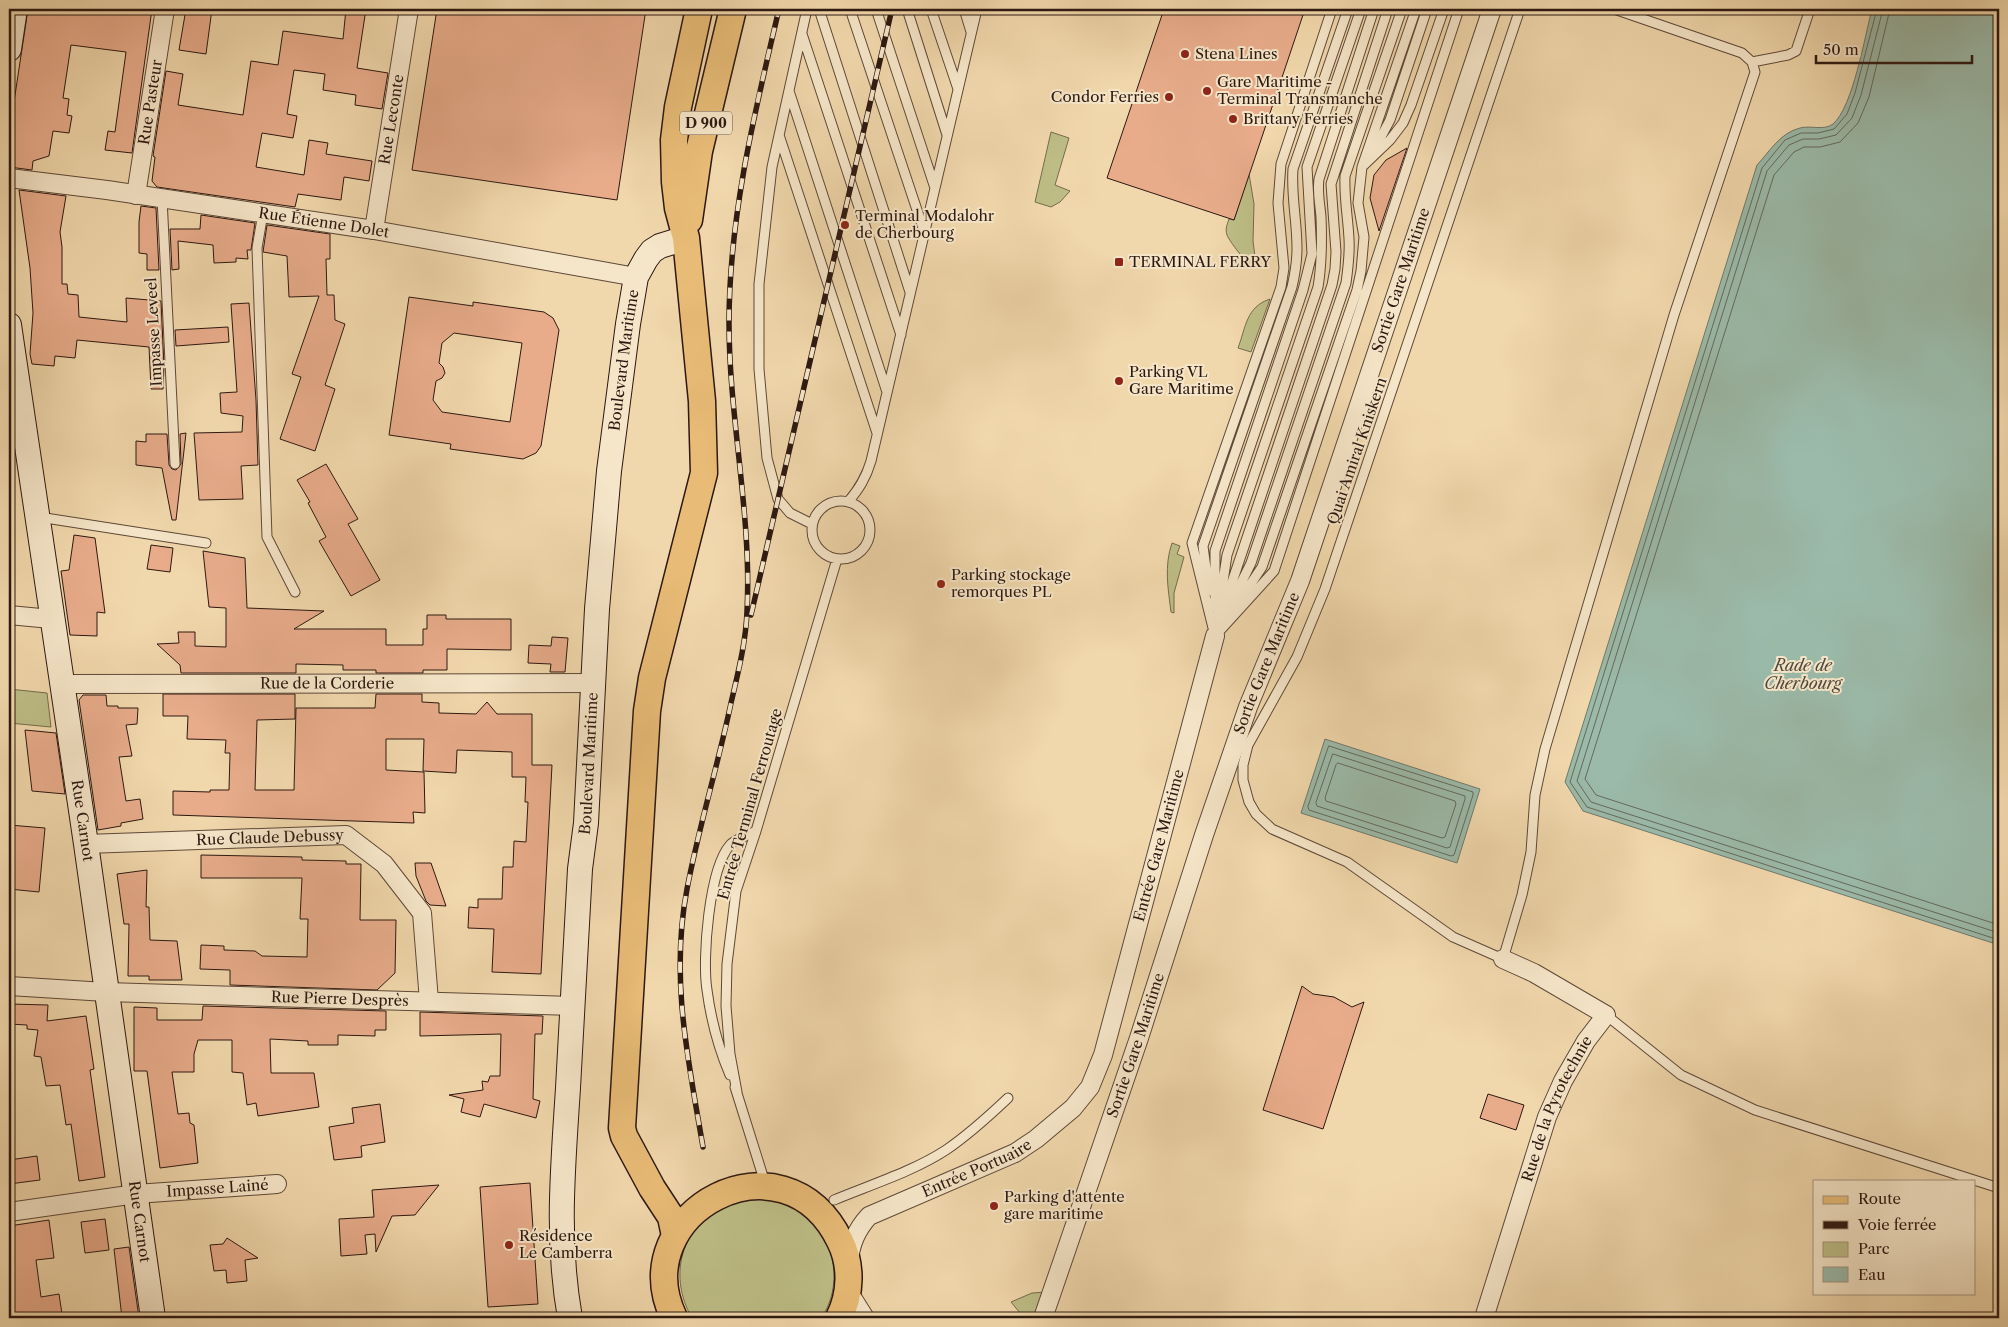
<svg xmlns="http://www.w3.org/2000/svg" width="2008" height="1327" font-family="'Libre Caslon Text',serif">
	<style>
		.green { fill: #bebe87; stroke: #766b4c }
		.water { fill: #9bbaa9; stroke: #6f796c }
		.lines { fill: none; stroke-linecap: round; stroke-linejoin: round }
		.shore { stroke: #64695d; stroke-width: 1 }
		.building { fill: #e8ac8b; stroke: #2d1811; fill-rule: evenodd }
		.lane-casing { stroke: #5e4838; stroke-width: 11 }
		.street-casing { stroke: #5e4838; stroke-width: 20 }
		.secondary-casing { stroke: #2d1811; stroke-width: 26 }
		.primary-casing { stroke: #2d1811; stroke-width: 29 }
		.lane { stroke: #f6e6c9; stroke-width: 9 }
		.street { stroke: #f6e6c9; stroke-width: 18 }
		.secondary { stroke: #f6e6c9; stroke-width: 24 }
		.primary { stroke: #e8bc76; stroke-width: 26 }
		.rail-casing { stroke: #2d1811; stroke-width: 5.5 }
		.rail { stroke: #f6e6c9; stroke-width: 4; stroke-dasharray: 11; stroke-linecap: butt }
		.poi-dot { fill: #8f2418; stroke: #f6e6c9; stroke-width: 2 }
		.labels { text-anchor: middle; stroke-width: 4; stroke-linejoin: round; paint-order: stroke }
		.shield { fill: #f6e6c9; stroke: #695648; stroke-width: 1 }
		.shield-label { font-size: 14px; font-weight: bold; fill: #2d1811 }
		.poi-label { font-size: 15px; fill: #2d1811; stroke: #f6e6c9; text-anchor: start }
		.street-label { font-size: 15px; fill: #2d1811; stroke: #f6e6c9 }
		.water-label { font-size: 16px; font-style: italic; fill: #4e493f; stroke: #f6e6c9 }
	</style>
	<rect width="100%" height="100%" fill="#f1d8ac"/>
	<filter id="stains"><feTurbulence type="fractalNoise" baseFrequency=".004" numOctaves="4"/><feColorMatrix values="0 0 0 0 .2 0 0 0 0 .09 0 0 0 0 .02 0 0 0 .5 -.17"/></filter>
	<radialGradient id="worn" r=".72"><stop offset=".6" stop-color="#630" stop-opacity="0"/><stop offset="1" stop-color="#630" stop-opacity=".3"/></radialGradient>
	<path class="green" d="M 1051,132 L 1069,138 L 1055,185 L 1070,191 L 1060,202 L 1051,207 L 1035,202 Z
		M 1249,174 L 1254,204 L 1253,241 L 1256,265 L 1252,267 C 1248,265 1229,241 1227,235 C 1225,229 1227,225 1229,219 L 1234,220 Z
		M 1270,299 L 1251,352 L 1238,348 C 1246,327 1246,307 1270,299 Z
		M 1172,543 L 1180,546 L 1177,554 L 1184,557 L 1174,593 L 1174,613 L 1171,612 C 1168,588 1164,566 1172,543 Z
		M 9,689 L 47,693 L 51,727 L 9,723 Z
		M 760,1198 C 777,1202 793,1205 807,1216 C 836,1240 843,1288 821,1318 L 692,1318 C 666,1274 683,1219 733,1202 C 741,1199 752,1199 760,1198 Z
		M 1046,1292 L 1035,1318 L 1014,1318 L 1020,1313 L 1011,1302 L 1032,1293 Z"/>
	<path class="water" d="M 1872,9 L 1999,9 L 1999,945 L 1583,811 L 1565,782 L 1757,165 C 1770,151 1780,133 1800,128 C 1810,125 1824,131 1833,124 C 1853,107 1865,35 1872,9 Z
		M 1325,739 L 1480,789 L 1457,863 L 1301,813 Z"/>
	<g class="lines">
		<path class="shore" d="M 1877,9 L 1855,93 L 1847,114 L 1834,129 L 1818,133 L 1801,133 L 1785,140 L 1762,168 L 1570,782 L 1587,807 L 1999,940
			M 1883,9 L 1861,95 L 1852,118 L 1836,135 L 1819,139 L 1803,139 L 1789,145 L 1767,171 L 1577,781 L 1591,802 L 1999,933
			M 1890,9 L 1869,97 L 1858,123 L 1840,142 L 1820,147 L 1804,147 L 1794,152 L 1774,175 L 1585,779 L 1596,795 L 1999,925
			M 1329,746 L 1473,792 L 1473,795 L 1454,855 L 1451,856 L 1309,810 L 1308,807 Z
			M 1333,754 L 1465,796 L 1465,799 L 1450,847 L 1447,848 L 1317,806 L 1316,803 Z
			M 1338,763 L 1455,801 L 1456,804 L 1445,837 L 1442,838 L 1326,801 L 1325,798 L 1336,765 Z"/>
	</g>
	<path class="building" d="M 28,9 L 152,9 L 132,153 L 105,150 L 108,131 L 115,132 L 126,52 L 71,45 L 63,98 L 69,99 L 67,115 L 72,116 L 69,133 L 53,131 L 49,156 L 33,161 L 32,170 L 9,167 L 9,135 Z
		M 186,9 L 212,9 L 206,54 L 179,50 Z
		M 346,9 L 366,9 L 357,68 L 388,73 L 382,109 L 355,105 L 356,95 L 323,90 L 325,74 L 294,70 L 287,114 L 297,116 L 293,138 L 262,133 L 256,167 L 304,175 L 309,140 L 328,143 L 326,154 L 372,161 L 369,181 L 344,177 L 341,200 L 298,194 L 295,207 L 157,187 L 152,181 L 155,157 L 153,156 L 166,71 L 183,74 L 178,105 L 243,115 L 251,61 L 278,65 L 283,31 L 343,39 Z
		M 437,9 L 646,9 L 617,200 L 412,170 Z
		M 1164,9 L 1305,9 L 1234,220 L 1107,178 Z
		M 1407,148 L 1379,231 L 1370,198 L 1374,175 L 1386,160 Z
		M 19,190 L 66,196 L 60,232 L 62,247 L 62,284 L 67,284 L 68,294 L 78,295 L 79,317 L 127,322 L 126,298 L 161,301 L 164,367 L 163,389 L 151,389 L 149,347 L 77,340 L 75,358 L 55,356 L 54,366 L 32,364 L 30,354 L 33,313 L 30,268 Z
		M 141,206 L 156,208 L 159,270 L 147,270 L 147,254 L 139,253 L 139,222 Z
		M 201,215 L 255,223 L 251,250 L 247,250 L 248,259 L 236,258 L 236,262 L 214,263 L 213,245 L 178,241 L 179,269 L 172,270 L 170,229 L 200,229 Z
		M 267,225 L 330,234 L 330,259 L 326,259 L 327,295 L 334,295 L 335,320 L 345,324 L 325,385 L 335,389 L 315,451 L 280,439 L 301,377 L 292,374 L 319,296 L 289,297 L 287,256 L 263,252 Z
		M 409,297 L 473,306 L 473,302 L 544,312 L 553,318 L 559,330 L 541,446 L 536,453 L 523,459 L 450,449 L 451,444 L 389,435 ZM 454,333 L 522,343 L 510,422 L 442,412 L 433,400 L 436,381 L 442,378 L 445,373 L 443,367 L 439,363 L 442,343 Z
		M 249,303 L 256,400 L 258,465 L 241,466 L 243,499 L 199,500 L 194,433 L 242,432 L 243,416 L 221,413 L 220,393 L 237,392 L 231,304 Z
		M 228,327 L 229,342 L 176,346 L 175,330 Z
		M 186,433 L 176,520 L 172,520 L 162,468 L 136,465 L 136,441 L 146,442 L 146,434 L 167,434 L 169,465 L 172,469 L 176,470 L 181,464 L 180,434 Z
		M 326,464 L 358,519 L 348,524 L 380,580 L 351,596 L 319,541 L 326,537 L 308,503 L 310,502 L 297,480 Z
		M 74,535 L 95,538 L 105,613 L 97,612 L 97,636 L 70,635 L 61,571 L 69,570 Z
		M 151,545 L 173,548 L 170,572 L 147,569 Z
		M 203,551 L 245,558 L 247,608 L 324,611 L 294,629 L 386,629 L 386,645 L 423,645 L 423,629 L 427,629 L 427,615 L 446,615 L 446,619 L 511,619 L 511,650 L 447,649 L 447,670 L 423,670 L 423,673 L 376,673 L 376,670 L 343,670 L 343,665 L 296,664 L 296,673 L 181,673 L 180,665 L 157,644 L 179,643 L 178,632 L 195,632 L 195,646 L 226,647 L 226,608 L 209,607 Z
		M 552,637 L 568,638 L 565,672 L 550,672 L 551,664 L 528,663 L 529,645 L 551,646 Z
		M 163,694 L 295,694 L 295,719 L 257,720 L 255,790 L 294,790 L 296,708 L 375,708 L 376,694 L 422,694 L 422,702 L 439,703 L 439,713 L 476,714 L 487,702 L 497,714 L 532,714 L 532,765 L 552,765 L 541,974 L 492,972 L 494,929 L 468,928 L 469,907 L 478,908 L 478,899 L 502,899 L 503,867 L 513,867 L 514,841 L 526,842 L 528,802 L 525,802 L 526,777 L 512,777 L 512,752 L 457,750 L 456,773 L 423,771 L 424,739 L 386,739 L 386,770 L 424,772 L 425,813 L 413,812 L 414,823 L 173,815 L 173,791 L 210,792 L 210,790 L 229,790 L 230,753 L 225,753 L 226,740 L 187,739 L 188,716 L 163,716 Z
		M 83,695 L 106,695 L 107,706 L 118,706 L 118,708 L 138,708 L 137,724 L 126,725 L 132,756 L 119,757 L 126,801 L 140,799 L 143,819 L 121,823 L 121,826 L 98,830 L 79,700 Z
		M 25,730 L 56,733 L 65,794 L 32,791 Z
		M 9,825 L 45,828 L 39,892 L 9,889 Z
		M 201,855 L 302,857 L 302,860 L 346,861 L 346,864 L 361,864 L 360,920 L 396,920 L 395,973 L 377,990 L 230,985 L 230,970 L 200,969 L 201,945 L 224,946 L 224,950 L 255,951 L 262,956 L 307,957 L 308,919 L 300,919 L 302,878 L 201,878 Z
		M 415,863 L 431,863 L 446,906 L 430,905 L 426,901 L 416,876 Z
		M 147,870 L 146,907 L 149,907 L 150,940 L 177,941 L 182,980 L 149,980 L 149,976 L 128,976 L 129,924 L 124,924 L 117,874 Z
		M 1302,986 L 1313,994 L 1334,997 L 1352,1007 L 1364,1002 L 1323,1129 L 1263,1110 Z
		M 9,1004 L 48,1005 L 47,1021 L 86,1016 L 94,1069 L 90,1070 L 105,1177 L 79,1181 L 71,1124 L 66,1125 L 60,1085 L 46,1086 L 41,1057 L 34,1056 L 38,1030 L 27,1029 L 27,1025 L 9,1024 Z
		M 203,1006 L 386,1011 L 386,1030 L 375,1030 L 375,1036 L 338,1035 L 338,1045 L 308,1045 L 308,1041 L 270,1039 L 271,1073 L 314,1073 L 319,1107 L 258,1116 L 256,1103 L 247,1105 L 243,1073 L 232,1072 L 232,1040 L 198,1040 L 194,1054 L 194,1072 L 172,1072 L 178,1114 L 189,1113 L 190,1123 L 194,1125 L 198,1163 L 160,1168 L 147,1071 L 134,1071 L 134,1007 L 157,1008 L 157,1020 L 202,1020 Z
		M 420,1012 L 543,1016 L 542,1034 L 535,1034 L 533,1099 L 540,1101 L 536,1118 L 484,1104 L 480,1117 L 461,1112 L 464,1099 L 449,1095 L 483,1090 L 482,1081 L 488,1082 L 490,1076 L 500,1076 L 501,1034 L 420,1036 Z
		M 1488,1094 L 1524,1105 L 1516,1130 L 1480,1118 Z
		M 380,1104 L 385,1142 L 361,1146 L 362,1157 L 334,1160 L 329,1127 L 354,1123 L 352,1108 Z
		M 37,1156 L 40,1180 L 9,1184 L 9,1160 Z
		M 530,1183 L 538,1304 L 488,1307 L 480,1187 Z
		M 439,1185 L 415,1215 L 392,1216 L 376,1252 L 375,1234 L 365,1235 L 367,1254 L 341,1256 L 339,1219 L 374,1217 L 372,1190 Z
		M 105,1219 L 109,1250 L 85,1253 L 81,1222 Z
		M 49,1220 L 54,1258 L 36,1260 L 41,1297 L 59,1294 L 62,1314 L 57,1315 L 57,1318 L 9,1318 L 9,1226 Z
		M 227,1238 L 258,1258 L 245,1260 L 247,1281 L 227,1283 L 226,1270 L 214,1271 L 210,1245 L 223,1244 Z
		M 129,1247 L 139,1318 L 122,1318 L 114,1249 Z"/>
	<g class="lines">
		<g class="lane-casing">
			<path id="lane" d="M 807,9 L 772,167 L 759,284 L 759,369 L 767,458 L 778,499 L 790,513 L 812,524
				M 819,9 L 910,292
				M 850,9 L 924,231
				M 876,9 L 935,188
				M 907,9 L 947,135
				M 931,9 L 958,89
				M 964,9 L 971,32
				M 1520,9 L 1325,589 L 1297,657 L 1248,745 L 1243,765 L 1243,780 L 1249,802 L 1256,814 L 1272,829 L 1347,862 L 1453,937 L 1503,959 L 1522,895 L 1531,852 L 1535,795 L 1545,749 L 1674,315 L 1755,72 L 1752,62 L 1742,53 L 1614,9
				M 802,34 L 901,335
				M 1752,62 L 1788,55 L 1796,51 L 1810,9
				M 789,91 L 887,392
				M 779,135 L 877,433
				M 1374,150 L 1390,120 L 1427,9
				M 1364,165 L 1390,140 L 1403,123 L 1411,105 L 1444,9
				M 162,198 L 175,464
				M 263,213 L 257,248 L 267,537 L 295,592
				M812 530a29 29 0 1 1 58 0a29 29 0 1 1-58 0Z
				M 848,502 C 859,489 866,478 871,461 L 977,9
				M 39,517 L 206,543
				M 1209,591 L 1203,546 L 1292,287 C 1295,274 1297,262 1297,248 C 1297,221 1291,195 1293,169 L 1348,9
				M 1215,607 L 1215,551 L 1303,290 L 1312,254 L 1307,167 L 1361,9
				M 1223,609 L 1332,285 L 1335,269 L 1336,252 L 1331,184 L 1388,9
				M 1234,609 L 1262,567 L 1357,290 L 1361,271 L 1364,237 L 1358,203 L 1362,167 L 1416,9
				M 1220,626 L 1251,563 L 1346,283 C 1348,268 1350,254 1349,239 C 1348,218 1344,198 1345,176 L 1402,9
				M 1216,628 L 1227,555 L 1318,287 C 1322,263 1322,241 1321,217 C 1320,204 1317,192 1319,179 L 1374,9
				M 1215,636 L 1274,571 L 1459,9
				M 1215,636 L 1192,543 L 1281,287 L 1284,268 L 1278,203 L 1281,164 L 1332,9
				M 1606,1015 L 1681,1075 L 1755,1110 L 1999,1188
				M 730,1075 C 718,1047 711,1020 707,990 C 702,959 709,869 730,845 C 735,839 749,835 756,831
				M 735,1087 L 766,1186
				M 737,1092 L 730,1054 L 726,1006 L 727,964 L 736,891 L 756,831 L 837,559
				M 834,1200 C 870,1185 914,1171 946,1150 C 968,1135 989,1116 1008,1098"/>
		</g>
		<g class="street-casing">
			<g id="street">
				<path id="s1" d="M 9,178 L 107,190 L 374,230 L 636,277"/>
				<path id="s2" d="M 136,195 L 165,9"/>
				<path id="s3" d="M 374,230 L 409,9"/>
				<path d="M 9,615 L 51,619"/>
				<path id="s4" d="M 61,684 L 593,683"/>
				<path id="s5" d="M 86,844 L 346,835 L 384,864 L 422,913 L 429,1001"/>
				<path id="s6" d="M 9,986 L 106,992 L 573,1006"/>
				<path id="s7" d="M 9,1212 L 136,1194 L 277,1184"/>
				<path id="s8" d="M 849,1262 C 850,1244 857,1229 869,1216 L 1015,1153 L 1036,1139 L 1073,1108 L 1090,1087 L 1103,1055 L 1215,636"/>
				<path d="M 848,1291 L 865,1318"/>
				<path id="s9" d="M 1043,1318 L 1139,1038 L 1204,835 L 1248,707 L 1300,581 L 1492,9"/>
				<path id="s10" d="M 1484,1318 L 1547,1117 L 1563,1081 L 1586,1041 L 1606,1015 L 1534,973 L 1503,959"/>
			</g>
		</g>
		<g class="secondary-casing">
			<g id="secondary">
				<path d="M 9,49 L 15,9"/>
				<path id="s11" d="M 9,325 L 86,844 L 153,1318"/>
				<path id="s12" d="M 570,1318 C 556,1239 563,1167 568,1088 C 572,1015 576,942 580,869 L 586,823 L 597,609 L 609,471 L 628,324 L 636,277 L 646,259 L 652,251 L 660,246 L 686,238"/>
			</g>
		</g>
		<g class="primary-casing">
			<path id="primary" d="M 689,220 L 699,151 L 733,9
				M 675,1236 L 671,1217 L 652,1188 L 624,1136 L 622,1128 L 647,711 L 652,678 L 704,473 L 702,401 L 686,238 L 678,208 L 675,182 L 674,140 L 678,107 L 699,9
				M 674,1318 C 623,1212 784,1126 840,1241 C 852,1265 851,1294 839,1318"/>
		</g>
		<use href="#lane" class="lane"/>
		<use href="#street" class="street"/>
		<use href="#secondary" class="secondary"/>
		<use href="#primary" class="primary"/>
		<g class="rail-casing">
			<path id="rail" d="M 751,615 L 892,9
				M 703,1147 C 688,1059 670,978 687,889 C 699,826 718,765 731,703 C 738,673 746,642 747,611 C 752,515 729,419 729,323 C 729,216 755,111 779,9"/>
		</g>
		<use href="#rail" class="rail"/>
	</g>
	<g class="poi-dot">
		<circle cx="1185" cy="54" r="5"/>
		<circle cx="1207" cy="91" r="5"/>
		<circle cx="1169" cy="97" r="5"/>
		<circle cx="1233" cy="119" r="5"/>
		<circle cx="845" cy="225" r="5"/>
		<rect x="1114" y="257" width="10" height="10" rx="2.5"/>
		<circle cx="1119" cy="381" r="5"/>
		<circle cx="941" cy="584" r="5"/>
		<circle cx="994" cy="1206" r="5"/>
		<circle cx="509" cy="1245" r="5"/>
	</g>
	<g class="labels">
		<rect class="shield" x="680" y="111.5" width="52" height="23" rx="4"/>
		<g class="shield-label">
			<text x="706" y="128">D 900</text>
		</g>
		<g class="poi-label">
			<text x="1195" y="59">Stena Lines</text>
			<text x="1217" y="87">Gare Maritime -<tspan x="1217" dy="17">Terminal Transmanche</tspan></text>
			<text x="1159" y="102" text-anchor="end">Condor Ferries</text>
			<text x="1243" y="124">Brittany Ferries</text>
			<text x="855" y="221">Terminal Modalohr<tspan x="855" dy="17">de Cherbourg</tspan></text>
			<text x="1129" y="267">TERMINAL FERRY</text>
			<text x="1129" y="377">Parking VL<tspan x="1129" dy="17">Gare Maritime</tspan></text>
			<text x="951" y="580">Parking stockage<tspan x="951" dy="17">remorques PL</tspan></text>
			<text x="1004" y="1202">Parking d'attente<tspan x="1004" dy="17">gare maritime</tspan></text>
			<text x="519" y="1241">Résidence<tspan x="519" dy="17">Le Camberra</tspan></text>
		</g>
		<g class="street-label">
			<text dy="5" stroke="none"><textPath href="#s2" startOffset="94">Rue Pasteur</textPath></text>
			<text dy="5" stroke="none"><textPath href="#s3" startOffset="112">Rue Leconte</textPath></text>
			<text dy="5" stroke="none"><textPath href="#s1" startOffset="318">Rue Étienne Dolet</textPath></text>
			<text dy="5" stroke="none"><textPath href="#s9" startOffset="1098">Sortie Gare Maritime</textPath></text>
			<text transform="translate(154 332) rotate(-93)" y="5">Impasse Leveel</text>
			<text dy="5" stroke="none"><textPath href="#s12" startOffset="961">Boulevard Maritime</textPath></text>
			<text transform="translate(1357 451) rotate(-71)" y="5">Quai Amiral Kniskern</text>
			<text dy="5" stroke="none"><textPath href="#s9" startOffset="692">Sortie Gare Maritime</textPath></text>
			<text dy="5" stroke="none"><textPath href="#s4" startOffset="266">Rue de la Corderie</textPath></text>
			<text dy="5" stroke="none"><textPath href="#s12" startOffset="556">Boulevard Maritime</textPath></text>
			<text transform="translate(750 804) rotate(-74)" y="5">Entrée Terminal Ferroutage</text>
			<text dy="5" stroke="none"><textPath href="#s11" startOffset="501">Rue Carnot</textPath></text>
			<text dy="5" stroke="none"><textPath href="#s5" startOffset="184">Rue Claude Debussy</textPath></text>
			<text dy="5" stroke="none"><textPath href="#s8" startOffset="562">Entrée Gare Maritime</textPath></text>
			<text dy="5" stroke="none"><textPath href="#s6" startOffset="331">Rue Pierre Desprès</textPath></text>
			<text dy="5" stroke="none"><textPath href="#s9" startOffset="288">Sortie Gare Maritime</textPath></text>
			<text dy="5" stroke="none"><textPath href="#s10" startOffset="222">Rue de la Pyrotechnie</textPath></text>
			<text dy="5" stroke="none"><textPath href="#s8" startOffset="169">Entrée Portuaire</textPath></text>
			<text dy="5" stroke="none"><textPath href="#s7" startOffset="210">Impasse Lainé</textPath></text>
			<text dy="5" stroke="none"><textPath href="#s11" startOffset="906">Rue Carnot</textPath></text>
		</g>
		<g class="water-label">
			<text x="1803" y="671">Rade de<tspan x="1803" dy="18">Cherbourg</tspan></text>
		</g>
	</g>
	<rect width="2008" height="1327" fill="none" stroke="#f1d8ac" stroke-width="30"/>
	<rect x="10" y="10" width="1988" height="1307" fill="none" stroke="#2d1811" stroke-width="2.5"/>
	<rect x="15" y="15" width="1978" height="1297" fill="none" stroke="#2d1811"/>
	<rect x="1813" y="1180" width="162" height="115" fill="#f6e6c9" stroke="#a6947f"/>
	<rect x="1823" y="1196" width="25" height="8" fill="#e8bc76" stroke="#a6947f"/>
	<text x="1858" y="1204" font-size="15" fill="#2d1811">Route</text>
	<rect x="1823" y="1221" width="25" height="8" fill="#2d1811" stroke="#a6947f"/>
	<text x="1858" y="1230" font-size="15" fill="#2d1811">Voie ferrée</text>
	<rect x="1823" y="1242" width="25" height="15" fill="#bebe87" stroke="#a6947f"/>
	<text x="1858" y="1254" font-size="15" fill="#2d1811">Parc</text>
	<rect x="1823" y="1267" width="25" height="15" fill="#9bbaa9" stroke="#a6947f"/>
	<text x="1858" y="1280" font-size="15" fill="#2d1811">Eau</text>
	<path d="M1816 55v8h156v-8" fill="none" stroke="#2d1811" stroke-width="2.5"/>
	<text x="1823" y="55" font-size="15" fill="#2d1811" stroke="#f6e6c9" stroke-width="4" paint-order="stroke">50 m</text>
	<rect width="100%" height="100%" filter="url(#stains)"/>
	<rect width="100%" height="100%" fill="url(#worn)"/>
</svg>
